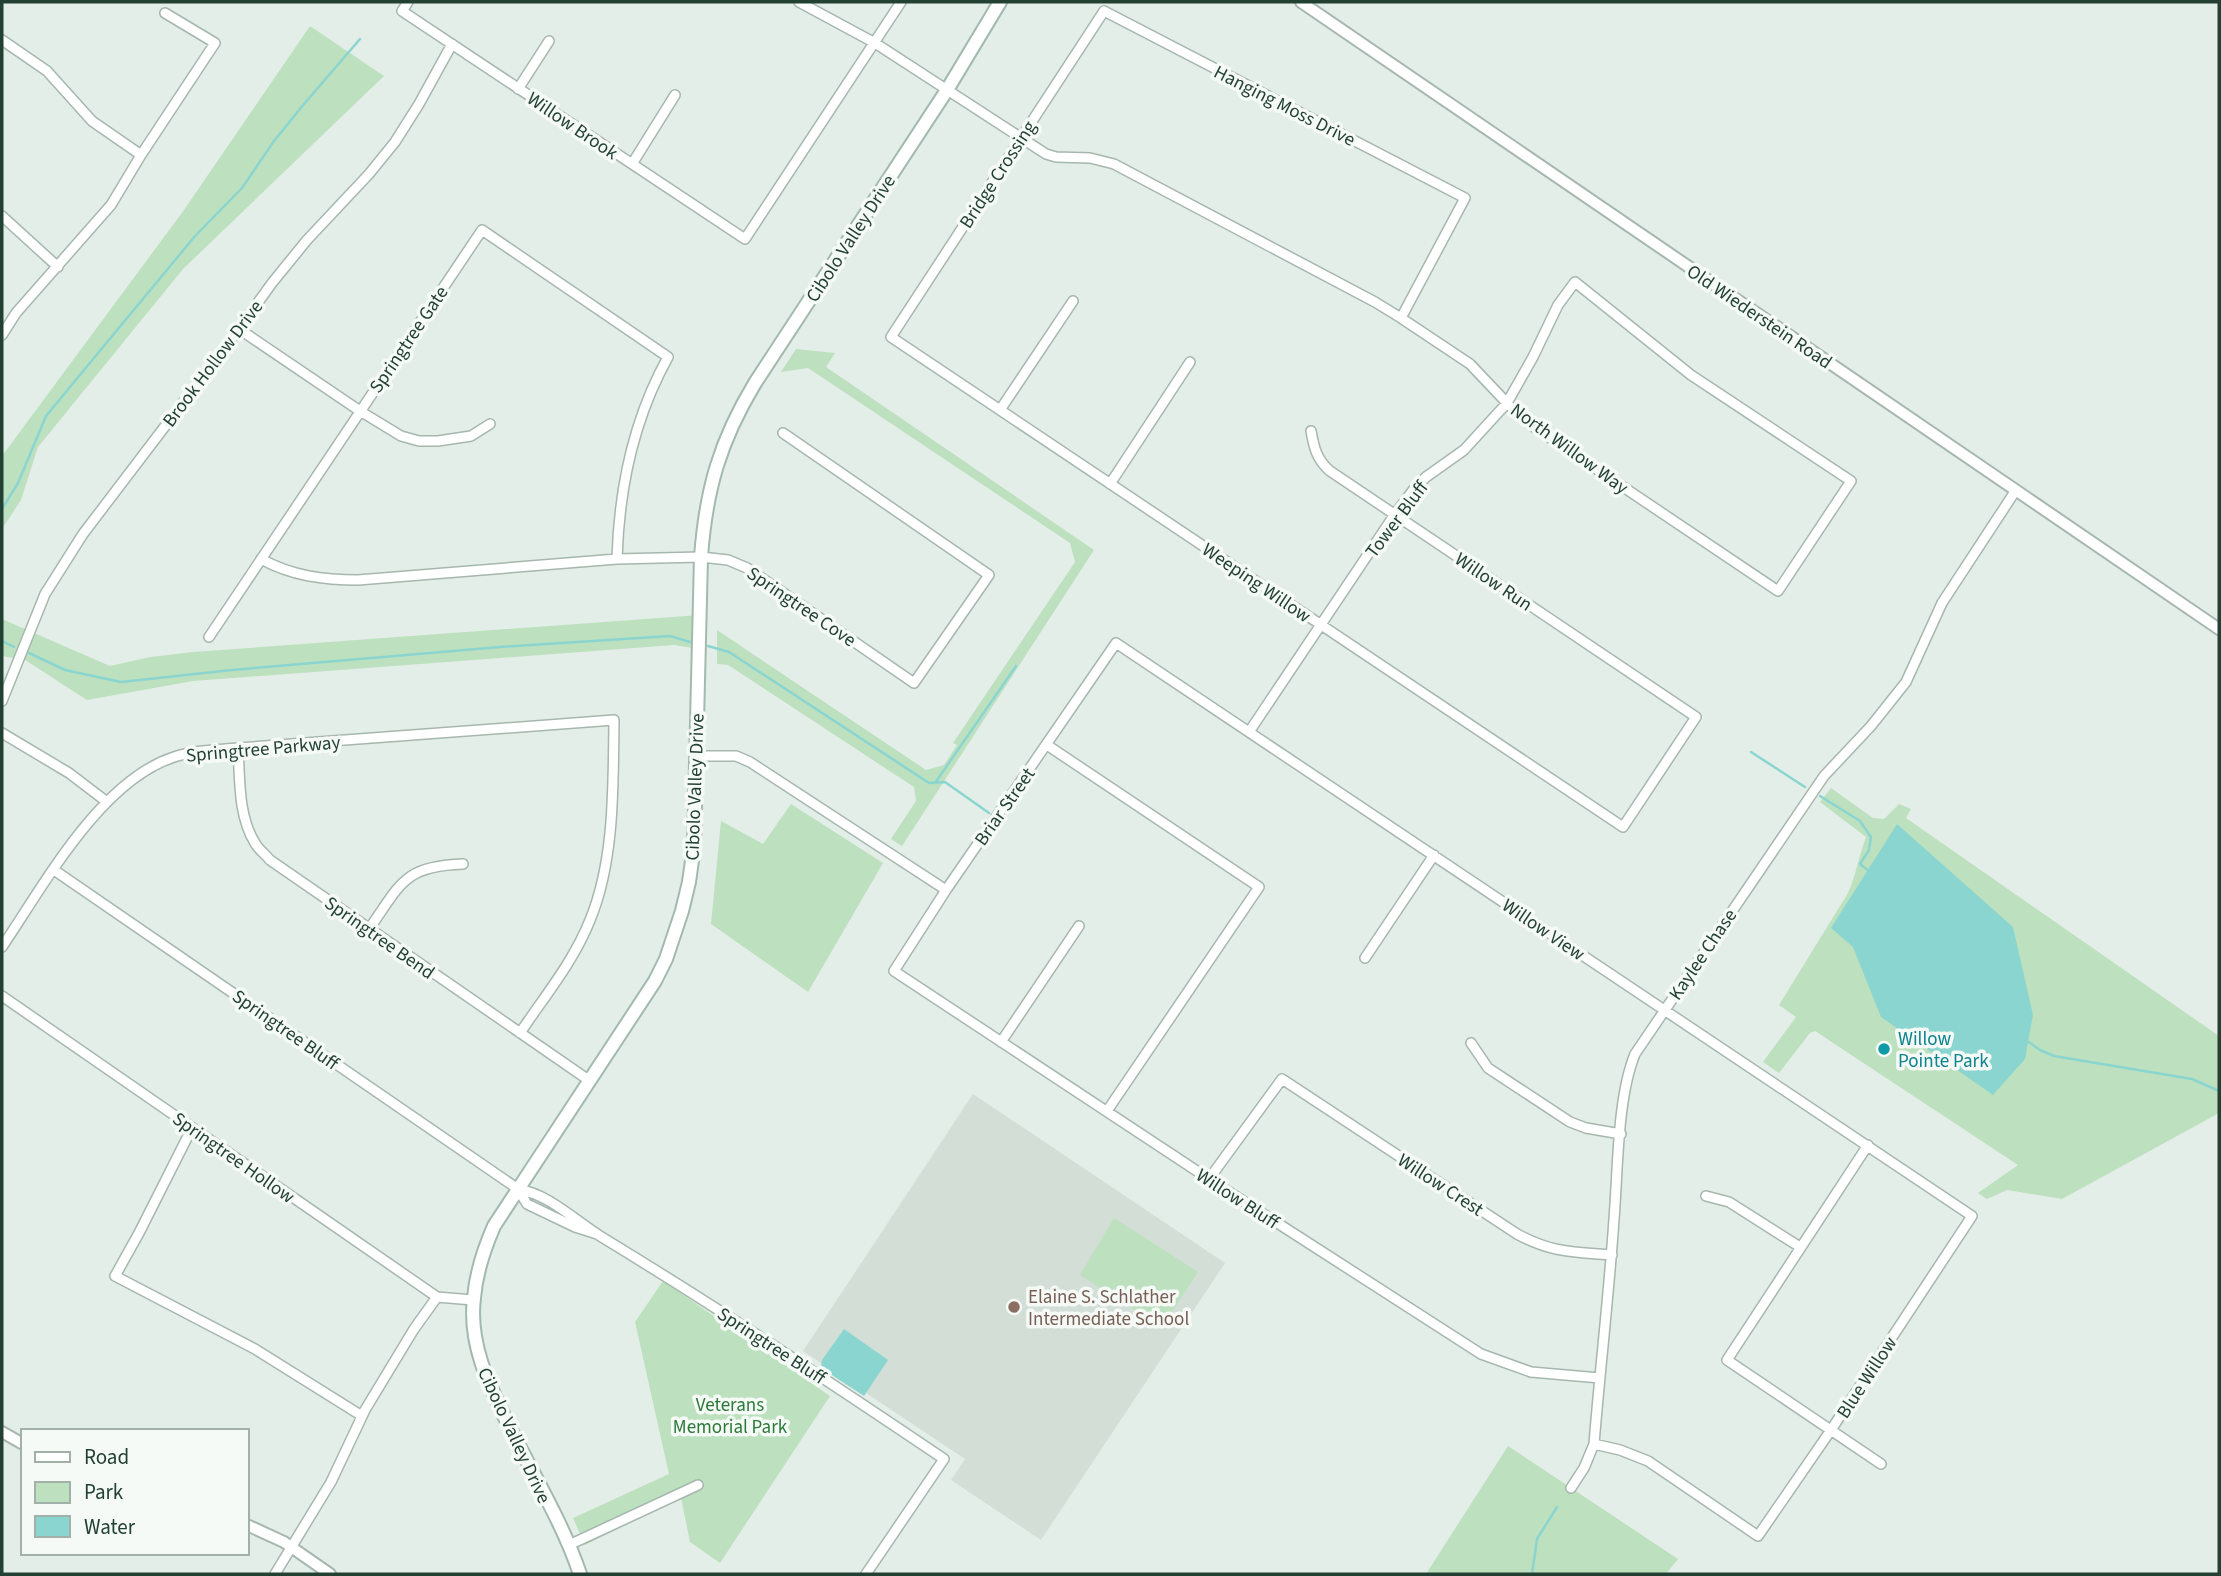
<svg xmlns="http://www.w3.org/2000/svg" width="2221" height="1576" font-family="'Source Sans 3',sans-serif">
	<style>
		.built { fill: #d2ded6 }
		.green { fill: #bde0bf }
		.water { fill: #8bd5d0 }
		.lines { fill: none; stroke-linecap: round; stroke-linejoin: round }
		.stream { stroke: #8bd5d0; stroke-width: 2.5 }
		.minor-casing { stroke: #a6b7ae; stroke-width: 12 }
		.tertiary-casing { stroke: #a6b7ae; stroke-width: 14 }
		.secondary-casing { stroke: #a2baad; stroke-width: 16 }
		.minor { stroke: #fff; stroke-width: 9 }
		.tertiary { stroke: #fff; stroke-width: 10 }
		.secondary { stroke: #fff; stroke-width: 12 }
		.culture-dot { fill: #0f9aa8; stroke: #f5faf7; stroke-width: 2.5 }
		.education-dot { fill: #8d6e63; stroke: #f5faf7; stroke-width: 2.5 }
		.labels { text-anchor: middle; stroke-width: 7; stroke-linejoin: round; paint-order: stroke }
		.street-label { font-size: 19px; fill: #234132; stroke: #f5faf7 }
		.culture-label { font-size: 19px; fill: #0d838f; stroke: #f5faf7; text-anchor: start }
		.education-label { font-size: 19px; fill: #785e54; stroke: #f5faf7; text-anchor: start }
		.park-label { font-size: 19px; fill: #2b7a38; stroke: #f5faf7 }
	</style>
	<rect width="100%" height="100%" fill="#e4eee8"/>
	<path class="built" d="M 973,1094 L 1225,1263 L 1041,1540 L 951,1480 L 965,1459 L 803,1351 Z"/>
	<path class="green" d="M 310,26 L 384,76 L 183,269 L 38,447 L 21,500 L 2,529 L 2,456 L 184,210 Z
		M 796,349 L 835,353 L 826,367 L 1094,550 L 902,846 L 891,839 L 916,801 L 914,787 L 728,665 L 717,664 L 717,630 L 926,770 L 944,765 L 957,745 L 953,743 L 1075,562 L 1070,543 L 808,368 L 781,372 Z
		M 700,615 L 699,649 L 674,645 L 193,681 L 87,700 L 25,660 L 2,656 L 2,619 L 110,666 L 150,657 L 193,652 Z
		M 1831,788 L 1873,818 L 1884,819 L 1899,804 L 1911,809 L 1906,818 L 2219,1036 L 2219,1113 L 2062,1199 L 2007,1190 L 1987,1199 L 1978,1193 L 2018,1165 L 1815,1031 L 1810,1033 L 1779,1073 L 1763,1062 L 1796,1017 L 1779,1005 L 1848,893 C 1856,875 1859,856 1866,837 L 1820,802 Z
		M 791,804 L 883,863 L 808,992 L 711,924 L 721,821 L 763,844 Z
		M 1114,1218 L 1198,1272 L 1162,1327 L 1080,1275 Z
		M 663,1281 L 830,1396 L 720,1563 L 690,1542 L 681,1498 L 585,1545 L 573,1518 L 669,1474 L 635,1322 Z
		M 1508,1446 L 1678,1559 L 1666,1574 L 1426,1574 Z"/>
	<path class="water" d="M 1897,824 L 2013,927 L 2033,1015 L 2025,1059 L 1993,1095 L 1881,1017 L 1853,947 L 1831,928 Z
		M 844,1329 L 888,1360 L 864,1396 L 821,1368 L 822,1360 Z"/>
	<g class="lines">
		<path class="stream" d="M 2,509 L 18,483 L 46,416 L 195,236 L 242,188 L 274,141 L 304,104 L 360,39
			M 2,641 L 14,647
			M 708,646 L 729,652 L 929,783 L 945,782 L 989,813
			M 29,653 L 65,670 L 121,682 L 232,670 L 500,647 L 670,636 L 690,642
			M 1751,752 L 1805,787
			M 935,783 L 1016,666
			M 1820,796 L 1860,821 L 1871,837 L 1869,850 L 1860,864 L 1869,871
			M 2026,1040 L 2040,1050 L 2054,1056 L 2192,1079 L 2219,1091
			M 1532,1574 L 1537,1539 L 1557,1507"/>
		<g class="minor-casing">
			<path id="minor" d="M 408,2 L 402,11 L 745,239 L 901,2
				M 799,2 L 875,43 L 1046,154 L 1056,157 L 1090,158 L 1114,164 L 1375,302 L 1401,318 L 1470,364 L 1507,403 L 1531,425 L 1778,591 L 1851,481 L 1691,375 L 1575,282 L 1558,305 L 1533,357 L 1507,403 L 1464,450 L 1426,477 L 1414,489 L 1395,514 L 1249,732
				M 2,40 L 47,71 L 92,121 L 141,155
				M 518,89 L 549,41
				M 632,164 L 675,95
				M 2,216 L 58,267
				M 239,329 L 360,411 L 401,436 L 419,441 L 438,441 L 471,436 L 490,424
				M 2,335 L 16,313 L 111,205 L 141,155 L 215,43 L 165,13
				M 1000,410 L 1073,301
				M 1311,431 C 1314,448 1317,460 1330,471 L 1696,717 L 1623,827 L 891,337 L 1104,11 L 1465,198 L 1401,318
				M 1110,484 L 1190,362
				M 261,559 C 292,576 324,580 358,580 L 617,559 L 701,557 L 728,560 L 747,568 L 914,683 L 989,575 L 783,433
				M 209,637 L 482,230 L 668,357 C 633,420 619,488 617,559
				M 2,701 L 45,594 L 83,534 L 239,329 L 272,283 L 307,240 L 369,174 L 395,142 L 419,104 L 452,44
				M 2,733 L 69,773 L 107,802
				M 1047,745 L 1259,887 L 1107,1111
				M 238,748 C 240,779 238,816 255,843 C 258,849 265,854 270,860 L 590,1081
				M 696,756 L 736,756 L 750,762 L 946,890
				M 54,870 L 518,1189 L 527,1204 L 575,1227 L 597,1234
				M 369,929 C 401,884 403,866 463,864
				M 2,947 C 44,885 100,781 174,757 C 194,750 217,750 238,748 L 614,720 C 613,785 615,860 590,920 C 574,961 544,997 520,1033
				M 1365,958 L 1434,855
				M 2,996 L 437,1297 L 473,1300
				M 1001,1042 L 1079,926
				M 1471,1043 L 1488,1068 L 1570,1122 L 1586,1128 L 1621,1134
				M 192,1128 L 139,1233 L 115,1276 L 255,1349 L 362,1416
				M 1868,1145 L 1727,1360 L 1881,1464
				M 1209,1179 L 1282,1079 L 1517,1234 C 1552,1253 1573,1252 1612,1255
				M 518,1189 C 550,1195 573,1219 600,1236 C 717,1307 831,1383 944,1459 L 866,1574
				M 1706,1196 L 1729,1202 L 1800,1247
				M 1594,1444 L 1620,1450 L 1648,1461 L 1758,1536 L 1831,1430 L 1972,1216 L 1116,643 L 946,890 L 894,971 L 1209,1179 L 1481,1354 L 1531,1372 L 1600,1378
				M 1571,1488 L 1584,1468 L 1594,1444 C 1600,1369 1609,1294 1614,1219 C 1618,1171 1617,1098 1635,1054 L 1824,776 L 1871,726 L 1906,682 L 1942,603 L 2016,490
				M 569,1545 L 698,1485
				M 275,1574 L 331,1482 L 365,1410 L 414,1329 L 437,1297"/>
		</g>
		<g class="tertiary-casing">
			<path id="tertiary" d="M 1301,2 L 2219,629
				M 2,1432 L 23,1444
				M 247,1525 L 284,1542 L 330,1574"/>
		</g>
		<g class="secondary-casing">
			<path id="secondary" d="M 580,1574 C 564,1526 534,1476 511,1430 C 491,1389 468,1346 474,1298 C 476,1273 484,1249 494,1226 L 655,981 L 666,959 L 682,911 L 689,882 L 694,846 L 701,557 C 706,489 720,441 755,383 L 947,90 L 1000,2"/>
		</g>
		<use href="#minor" class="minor"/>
		<use href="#tertiary" class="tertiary"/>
		<use href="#secondary" class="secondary"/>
	</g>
	<circle class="culture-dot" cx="1884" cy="1049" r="7"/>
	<circle class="education-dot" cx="1014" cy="1307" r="7"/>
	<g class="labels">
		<g class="street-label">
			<text transform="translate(1285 105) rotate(27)" y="7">Hanging Moss Drive</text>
			<text transform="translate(573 125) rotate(34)" y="7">Willow Brook</text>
			<text transform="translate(997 174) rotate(-57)" y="7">Bridge Crossing</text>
			<text transform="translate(850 238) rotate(-57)" y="7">Cibolo Valley Drive</text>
			<text transform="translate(1760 316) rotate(34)" y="7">Old Wiederstein Road</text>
			<text transform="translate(408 339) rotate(-56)" y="7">Springtree Gate</text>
			<text transform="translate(212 363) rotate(-53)" y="7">Brook Hollow Drive</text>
			<text transform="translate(1570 448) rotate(36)" y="7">North Willow Way</text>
			<text transform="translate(1396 519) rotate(-53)" y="7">Tower Bluff</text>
			<text transform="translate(1494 581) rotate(34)" y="7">Willow Run</text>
			<text transform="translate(1257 582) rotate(34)" y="7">Weeping Willow</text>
			<text transform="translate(802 606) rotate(34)" y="7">Springtree Cove</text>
			<text transform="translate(263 748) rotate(-5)" y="7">Springtree Parkway</text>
			<text transform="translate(694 787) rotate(-88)" y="7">Cibolo Valley Drive</text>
			<text transform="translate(1004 806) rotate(-55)" y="7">Briar Street</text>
			<text transform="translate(1544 929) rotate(34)" y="7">Willow View</text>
			<text transform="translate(380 937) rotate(35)" y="7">Springtree Bend</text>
			<text transform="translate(1702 954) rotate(-56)" y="7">Kaylee Chase</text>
			<text transform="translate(286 1029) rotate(35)" y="7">Springtree Bluff</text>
			<text transform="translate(234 1157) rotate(35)" y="7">Springtree Hollow</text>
			<text transform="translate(1441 1184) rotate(33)" y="7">Willow Crest</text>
			<text transform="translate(1238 1198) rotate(33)" y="7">Willow Bluff</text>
			<text transform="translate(772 1345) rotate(33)" y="7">Springtree Bluff</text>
			<text transform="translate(1866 1377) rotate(-57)" y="7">Blue Willow</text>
			<text transform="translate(515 1435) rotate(65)" y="7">Cibolo Valley Drive</text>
		</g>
		<g class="culture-label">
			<text x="1898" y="1045">Willow<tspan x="1898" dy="22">Pointe Park</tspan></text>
		</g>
		<g class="education-label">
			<text x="1028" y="1303">Elaine S. Schlather<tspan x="1028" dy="22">Intermediate School</tspan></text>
		</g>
		<g class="park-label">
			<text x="730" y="1411">Veterans<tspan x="730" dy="22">Memorial Park</tspan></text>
		</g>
	</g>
	<rect width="2221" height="1576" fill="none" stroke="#234132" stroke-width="7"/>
	<rect x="21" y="1429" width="228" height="126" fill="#f5faf7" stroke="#a1b0a8" stroke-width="2"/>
	<rect x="35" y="1452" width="35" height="10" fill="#ffffff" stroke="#a1b0a8" stroke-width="2"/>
	<text x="84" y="1464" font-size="21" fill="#234132">Road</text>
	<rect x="35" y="1482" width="35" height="21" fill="#bde0bf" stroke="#a1b0a8" stroke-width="2"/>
	<text x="84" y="1499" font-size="21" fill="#234132">Park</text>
	<rect x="35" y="1516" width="35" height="21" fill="#8bd5d0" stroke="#a1b0a8" stroke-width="2"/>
	<text x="84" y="1534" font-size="21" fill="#234132">Water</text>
</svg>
